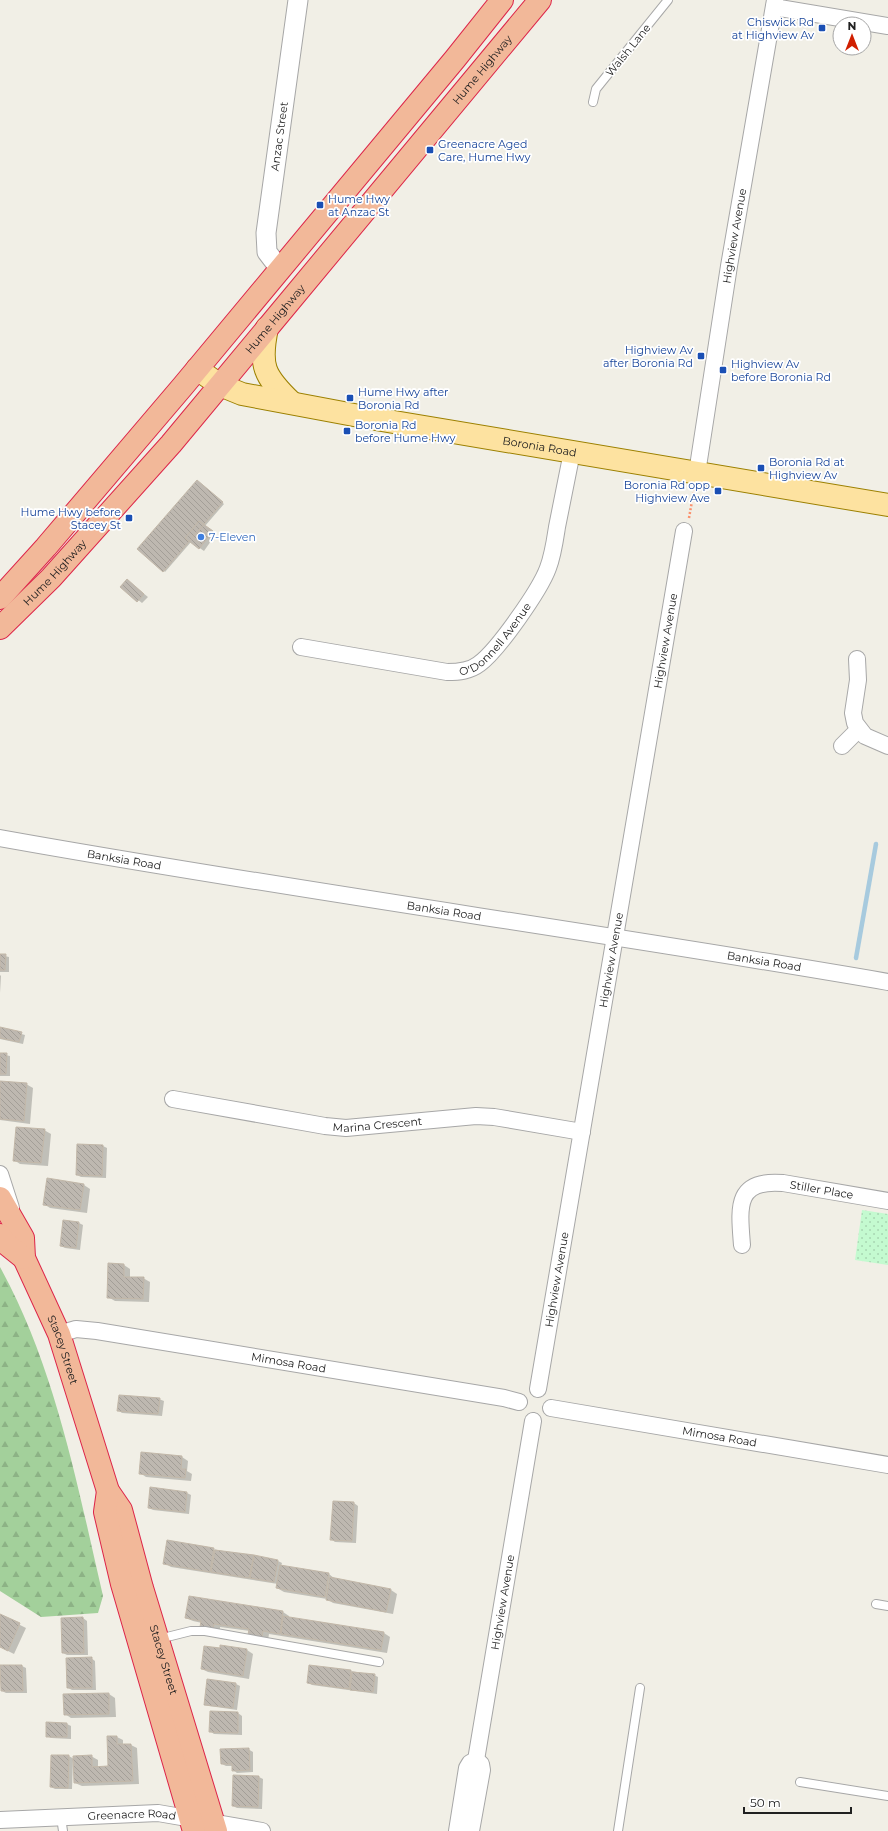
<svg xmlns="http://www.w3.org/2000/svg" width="888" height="1831" font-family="Montserrat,sans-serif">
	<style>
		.forest { fill: url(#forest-firs) }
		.park { fill: url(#park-dots) }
		.shadow { fill: #0003 }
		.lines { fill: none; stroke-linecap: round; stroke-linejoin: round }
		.stream { stroke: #a7cade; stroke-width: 4.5 }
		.building { fill: url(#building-back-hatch); stroke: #c3b8a9 }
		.service-casing { stroke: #a7a7a7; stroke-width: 10 }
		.minor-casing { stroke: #a7a7a7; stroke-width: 18 }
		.tertiary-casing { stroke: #a7a7a7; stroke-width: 21 }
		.primary-casing { stroke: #9c8000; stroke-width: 24 }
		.trunk-casing { stroke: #dd2549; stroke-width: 24 }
		.path { stroke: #fb916d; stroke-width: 2.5; stroke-dasharray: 2 2; stroke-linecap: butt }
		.service { stroke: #fff; stroke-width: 8 }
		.minor { stroke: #fff; stroke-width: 16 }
		.tertiary { stroke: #fff; stroke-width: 19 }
		.primary { stroke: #fde2a0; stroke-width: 22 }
		.trunk { stroke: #f2b899; stroke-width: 22 }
		.transit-dot { fill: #1a4fb4; stroke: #fff; stroke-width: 1.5 }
		.shop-dot { fill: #3f7fe0; stroke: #fff; stroke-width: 1.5 }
		.labels { text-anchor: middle; stroke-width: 3.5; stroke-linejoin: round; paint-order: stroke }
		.transit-label { font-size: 11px; fill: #164399; stroke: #fff; text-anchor: start }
		.street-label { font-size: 11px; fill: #202020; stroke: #fff }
		.shop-label { font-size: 11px; fill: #366cbe; stroke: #fff; text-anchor: start }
	</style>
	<defs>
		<pattern id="forest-firs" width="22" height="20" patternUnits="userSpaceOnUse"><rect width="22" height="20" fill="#a3d09b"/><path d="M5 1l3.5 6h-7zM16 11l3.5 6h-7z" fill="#8cb285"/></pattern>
		<pattern id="park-dots" width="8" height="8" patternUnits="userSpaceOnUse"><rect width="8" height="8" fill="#c4fad0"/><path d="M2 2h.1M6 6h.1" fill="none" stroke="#a8d6b2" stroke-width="1.8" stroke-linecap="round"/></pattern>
		<pattern id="building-back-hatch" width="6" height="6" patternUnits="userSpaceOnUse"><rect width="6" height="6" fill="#beb8b0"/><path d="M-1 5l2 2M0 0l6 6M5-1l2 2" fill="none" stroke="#a39e97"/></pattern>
	</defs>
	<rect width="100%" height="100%" fill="#f1efe6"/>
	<path class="forest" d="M 0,1267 C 56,1369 77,1484 103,1596 L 98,1613 L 41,1617 L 0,1591 Z"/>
	<path class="park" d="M 862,1210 L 888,1214 L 888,1265 L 855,1260 Z"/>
	<path class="shadow" d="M 198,482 L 224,504 L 205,526 L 216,534 L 204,551 L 191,542 L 165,572 L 164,571 Z
		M 127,580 L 148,597 L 142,603 L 122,587 Z
		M 0,955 L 9,957 L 9,972 L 0,972 Z
		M 0,975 L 1,976 L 0,993 Z
		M 0,1028 L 25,1035 L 23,1044 L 0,1039 Z
		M 0,1054 L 10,1056 L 10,1076 L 0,1076 Z
		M 0,1082 L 26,1084 L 33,1088 L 30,1124 L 0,1120 Z
		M 44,1130 L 51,1134 L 48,1166 L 20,1164 L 14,1160 Z
		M 103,1146 L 107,1148 L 106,1178 L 81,1177 L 77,1175 Z
		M 47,1179 L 84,1185 L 90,1189 L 87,1213 L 50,1208 L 44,1204 Z
		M 79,1223 L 83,1225 L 80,1250 L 65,1248 L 61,1246 Z
		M 124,1265 L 130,1269 L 130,1278 L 143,1278 L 150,1282 L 149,1302 L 115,1301 L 108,1297 Z
		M 159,1399 L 164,1401 L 162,1416 L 122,1413 L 118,1410 Z
		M 142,1453 L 182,1457 L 188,1461 L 187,1471 L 192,1474 L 191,1481 L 146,1477 L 140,1473 Z
		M 151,1488 L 187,1493 L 191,1495 L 189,1514 L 153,1510 L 149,1508 Z
		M 354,1503 L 358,1506 L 356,1543 L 335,1542 L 331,1539 Z
		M 168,1541 L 278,1561 L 282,1563 L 281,1566 L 329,1574 L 335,1579 L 391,1590 L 397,1594 L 393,1614 L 333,1603 L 327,1599 L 284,1592 L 277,1588 L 278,1584 L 171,1567 L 164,1563 Z
		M 190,1597 L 283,1612 L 289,1616 L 289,1618 L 384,1633 L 390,1637 L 387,1653 L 269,1634 L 268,1640 L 256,1639 L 250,1631 L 220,1627 L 220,1632 L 202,1623 L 193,1621 L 186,1618 Z
		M 0,1615 L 26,1628 L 14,1654 L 0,1647 Z
		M 83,1618 L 87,1621 L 88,1655 L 67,1655 L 63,1653 L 62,1619 Z
		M 221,1647 L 247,1650 L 253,1654 L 249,1679 L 208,1672 L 202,1669 L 220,1650 Z
		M 91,1658 L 95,1661 L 96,1690 L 72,1690 L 68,1688 Z
		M 1,1666 L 22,1666 L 26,1668 L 27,1693 L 6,1693 L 2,1691 Z
		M 351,1671 L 374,1675 L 378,1677 L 377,1694 L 312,1685 L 308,1683 Z
		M 236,1684 L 240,1686 L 237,1710 L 209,1706 L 205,1704 Z
		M 109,1694 L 115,1698 L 116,1717 L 71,1718 L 65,1714 Z
		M 211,1712 L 238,1713 L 242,1716 L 242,1735 L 214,1734 L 210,1731 Z
		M 47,1723 L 67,1724 L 71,1726 L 71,1739 L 51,1738 L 47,1736 Z
		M 117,1737 L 123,1740 L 123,1745 L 131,1745 L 137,1748 L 139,1784 L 82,1786 L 75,1783 L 74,1760 L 73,1760 L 72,1789 L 55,1789 L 51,1787 L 69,1756 L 74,1759 L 91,1756 L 98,1760 L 98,1768 L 109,1767 Z
		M 248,1749 L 253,1752 L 253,1772 L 237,1773 L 233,1770 L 233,1766 L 226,1766 L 222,1764 Z
		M 259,1777 L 263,1779 L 262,1809 L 237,1808 L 233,1806 Z"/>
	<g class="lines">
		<path class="stream" d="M 856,958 L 876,844"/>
	</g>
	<path class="building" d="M 197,480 L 223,502 L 163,572 L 137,549 Z
		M 199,521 L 213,531 L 199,549 L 185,538 Z
		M 127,579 L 144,594 L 137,602 L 120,587 Z
		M 0,954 L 6,954 L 5,970 L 0,970 Z
		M 0,1027 L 22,1032 L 19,1042 L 0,1038 Z
		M 0,1053 L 7,1053 L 6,1074 L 0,1074 Z
		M 0,1081 L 27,1083 L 24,1121 L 0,1119 Z
		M 16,1127 L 45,1129 L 41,1163 L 13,1161 Z
		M 77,1144 L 103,1145 L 102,1176 L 76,1175 Z
		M 47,1178 L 84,1184 L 80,1210 L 43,1205 Z
		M 63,1220 L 79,1222 L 76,1248 L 60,1246 Z
		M 108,1263 L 124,1264 L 124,1277 L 144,1277 L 143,1299 L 107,1298 Z
		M 119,1395 L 160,1398 L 158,1414 L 117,1411 Z
		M 141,1452 L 182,1456 L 181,1469 L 186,1469 L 185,1478 L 139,1474 Z
		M 150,1487 L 187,1492 L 185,1512 L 148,1508 Z
		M 333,1501 L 354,1502 L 352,1541 L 330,1540 Z
		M 167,1540 L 214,1548 L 210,1572 L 163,1564 Z
		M 215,1550 L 254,1555 L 249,1578 L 211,1572 Z
		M 254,1555 L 278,1560 L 274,1582 L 250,1578 Z
		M 280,1565 L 329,1573 L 325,1597 L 276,1588 Z
		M 330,1577 L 391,1589 L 386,1612 L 326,1600 Z
		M 189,1596 L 283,1611 L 280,1634 L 263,1631 L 262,1637 L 248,1635 L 249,1629 L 214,1624 L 213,1629 L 200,1627 L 201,1621 L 185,1618 Z
		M 0,1614 L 20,1623 L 8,1651 L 0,1647 Z
		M 283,1616 L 384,1632 L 381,1650 L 281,1634 Z
		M 83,1617 L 84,1653 L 62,1653 L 61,1618 Z
		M 220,1645 L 247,1649 L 243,1676 L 201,1669 L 204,1646 L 220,1648 Z
		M 92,1657 L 92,1688 L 67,1688 L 66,1658 Z
		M 0,1665 L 22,1665 L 23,1691 L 1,1691 Z
		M 309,1665 L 351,1670 L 349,1689 L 307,1683 Z
		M 352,1672 L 375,1674 L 373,1692 L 350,1690 Z
		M 207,1679 L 236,1683 L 233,1708 L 204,1705 Z
		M 109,1693 L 109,1714 L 64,1715 L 63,1694 Z
		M 210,1711 L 238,1712 L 238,1733 L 209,1732 Z
		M 46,1722 L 67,1723 L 67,1737 L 46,1737 Z
		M 107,1736 L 117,1736 L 117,1744 L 131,1744 L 133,1781 L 74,1783 L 73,1756 L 92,1755 L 92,1767 L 108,1766 Z
		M 249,1748 L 250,1770 L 232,1771 L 232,1764 L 221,1764 L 220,1749 Z
		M 51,1755 L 69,1755 L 68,1788 L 50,1787 Z
		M 233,1775 L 259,1776 L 258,1807 L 232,1806 Z"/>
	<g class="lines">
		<g class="service-casing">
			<path id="service" d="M 593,102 L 596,89 L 668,0
				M 876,1604 L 888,1606
				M 159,1639 L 191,1631 L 205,1631 L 379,1662
				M 800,1782 L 888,1796
				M 61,1817 L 63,1831
				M 618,1831 L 640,1688"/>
		</g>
		<g class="minor-casing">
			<g id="minor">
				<path d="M 774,7 L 888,26"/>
				<path id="s1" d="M 697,473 L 729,266 L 775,0"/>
				<path id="s2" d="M 301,647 L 447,672 C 459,672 470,671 479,664 C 498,650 540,590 548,568 C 553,555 555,540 557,527 C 562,502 567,477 572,452"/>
				<path d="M 857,659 L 858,680 L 853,713 L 855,723 L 865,736 L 888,746"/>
				<path d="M 842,746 L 858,730"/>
				<path id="s3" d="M 0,838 C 295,891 593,931 888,982"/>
				<path id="s4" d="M 173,1099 L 325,1126 L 346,1128 L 476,1116 L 494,1117 L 582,1132"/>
				<path d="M 0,1174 L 11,1208"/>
				<path id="s5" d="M 742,1245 C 739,1207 735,1179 783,1183 L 888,1201"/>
				<path id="s6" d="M 59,1334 L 76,1329 L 97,1331 L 504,1398 L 519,1402"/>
				<path id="s7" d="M 538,1389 L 684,531"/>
				<path id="s8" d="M 551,1408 L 888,1465"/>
				<path id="s9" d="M 476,1760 L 533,1421"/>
				<path id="s10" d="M 0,1820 L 158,1813 L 262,1831"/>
				<path d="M 457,1831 L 467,1768 L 470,1763 L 476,1760"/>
				<path d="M 471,1831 L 482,1770 L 481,1764 L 476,1760"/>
			</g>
		</g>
		<g class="tertiary-casing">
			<g id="tertiary">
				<path id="s11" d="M 280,269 L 267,252 L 266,233 L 298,0"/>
			</g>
		</g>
		<g class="primary-casing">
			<g id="primary">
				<path d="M 267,328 C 259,366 264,376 291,402"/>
				<path id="s12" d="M 197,369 L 220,385 L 242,394 L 370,418 L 888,505"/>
			</g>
		</g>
		<g class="trunk-casing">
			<g id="trunk">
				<path d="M 0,598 L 46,547 L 183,386 L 455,59 L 502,0"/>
				<path id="s13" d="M 0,628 L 51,578 L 171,444 L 540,0"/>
				<path id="s14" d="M 0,1198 L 23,1238 L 24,1258 L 59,1334 L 108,1491 L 121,1510 L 142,1588 L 216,1831"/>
				<path d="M 0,1235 L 5,1243 L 24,1258"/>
				<path d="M 108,1491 L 105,1512 L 122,1584 L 194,1831"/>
			</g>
		</g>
		<path class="path" d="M 689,518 L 694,490"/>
		<use href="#service" class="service"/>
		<use href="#minor" class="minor"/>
		<use href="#tertiary" class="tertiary"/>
		<use href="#primary" class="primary"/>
		<use href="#trunk" class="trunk"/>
	</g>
	<g class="transit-dot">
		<rect x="818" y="24" width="8" height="8" rx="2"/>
		<rect x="426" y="146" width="8" height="8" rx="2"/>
		<rect x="316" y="201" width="8" height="8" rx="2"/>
		<rect x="697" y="352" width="8" height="8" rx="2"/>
		<rect x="719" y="366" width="8" height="8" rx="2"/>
		<rect x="346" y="394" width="8" height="8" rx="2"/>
		<rect x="343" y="427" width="8" height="8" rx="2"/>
		<rect x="757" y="464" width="8" height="8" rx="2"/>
		<rect x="714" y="487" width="8" height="8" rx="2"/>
		<rect x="125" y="514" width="8" height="8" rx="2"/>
	</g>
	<circle class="shop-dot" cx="201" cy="537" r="4"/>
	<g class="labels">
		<g class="transit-label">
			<text x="814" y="26" text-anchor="end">Chiswick Rd<tspan x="814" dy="13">at Highview Av</tspan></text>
			<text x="438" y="148">Greenacre Aged<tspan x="438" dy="13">Care, Hume Hwy</tspan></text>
			<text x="328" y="203">Hume Hwy<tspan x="328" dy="13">at Anzac St</tspan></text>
			<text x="693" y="354" text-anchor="end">Highview Av<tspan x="693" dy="13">after Boronia Rd</tspan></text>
			<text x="731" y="368">Highview Av<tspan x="731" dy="13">before Boronia Rd</tspan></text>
			<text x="358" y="396">Hume Hwy after<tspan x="358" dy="13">Boronia Rd</tspan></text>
			<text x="355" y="429">Boronia Rd<tspan x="355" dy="13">before Hume Hwy</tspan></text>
			<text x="769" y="466">Boronia Rd at<tspan x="769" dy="13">Highview Av</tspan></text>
			<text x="710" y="489" text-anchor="end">Boronia Rd opp<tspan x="710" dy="13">Highview Ave</tspan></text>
			<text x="121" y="516" text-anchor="end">Hume Hwy before<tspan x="121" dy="13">Stacey St</tspan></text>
		</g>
		<g class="street-label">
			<text transform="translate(628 50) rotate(-51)" y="4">Walsh Lane</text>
			<text dy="4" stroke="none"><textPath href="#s13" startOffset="738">Hume Highway</textPath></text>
			<text dy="4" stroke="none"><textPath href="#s11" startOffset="138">Anzac Street</textPath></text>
			<text dy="4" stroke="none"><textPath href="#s1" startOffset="240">Highview Avenue</textPath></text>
			<text dy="4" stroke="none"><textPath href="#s13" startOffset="414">Hume Highway</textPath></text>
			<text dy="4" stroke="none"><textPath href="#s12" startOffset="354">Boronia Road</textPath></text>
			<text dy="4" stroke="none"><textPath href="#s13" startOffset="78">Hume Highway</textPath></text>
			<text dy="4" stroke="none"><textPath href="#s2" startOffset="210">O'Donnell Avenue</textPath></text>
			<text dy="4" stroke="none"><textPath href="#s7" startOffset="759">Highview Avenue</textPath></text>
			<text dy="4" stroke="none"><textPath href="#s3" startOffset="126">Banksia Road</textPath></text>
			<text dy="4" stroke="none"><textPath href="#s3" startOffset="450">Banksia Road</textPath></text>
			<text dy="4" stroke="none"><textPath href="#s7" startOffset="435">Highview Avenue</textPath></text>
			<text dy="4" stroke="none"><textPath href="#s3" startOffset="774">Banksia Road</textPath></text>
			<text dy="4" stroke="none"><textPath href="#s4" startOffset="207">Marina Crescent</textPath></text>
			<text dy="4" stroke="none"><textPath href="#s5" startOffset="132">Stiller Place</textPath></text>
			<text dy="4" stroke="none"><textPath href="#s7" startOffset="111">Highview Avenue</textPath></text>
			<text dy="4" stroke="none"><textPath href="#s14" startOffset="166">Stacey Street</textPath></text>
			<text dy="4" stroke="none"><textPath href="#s6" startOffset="233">Mimosa Road</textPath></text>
			<text dy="4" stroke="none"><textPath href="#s8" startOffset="171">Mimosa Road</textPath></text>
			<text dy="4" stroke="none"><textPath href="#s9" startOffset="160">Highview Avenue</textPath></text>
			<text dy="4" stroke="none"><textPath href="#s14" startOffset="493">Stacey Street</textPath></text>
			<text dy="4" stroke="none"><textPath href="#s10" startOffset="132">Greenacre Road</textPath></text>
		</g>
		<g class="shop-label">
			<text x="209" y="541">7-Eleven</text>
		</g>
	</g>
	<g transform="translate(852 36)"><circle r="19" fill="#ffffff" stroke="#a6a6a6"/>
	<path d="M0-3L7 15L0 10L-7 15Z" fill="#d01f00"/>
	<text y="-6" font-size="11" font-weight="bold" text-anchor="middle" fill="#202020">N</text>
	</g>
	<path d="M744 1807v6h107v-6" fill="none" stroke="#202020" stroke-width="2"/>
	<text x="750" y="1807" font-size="12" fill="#202020" stroke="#ffffff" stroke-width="3" paint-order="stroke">50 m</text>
</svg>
